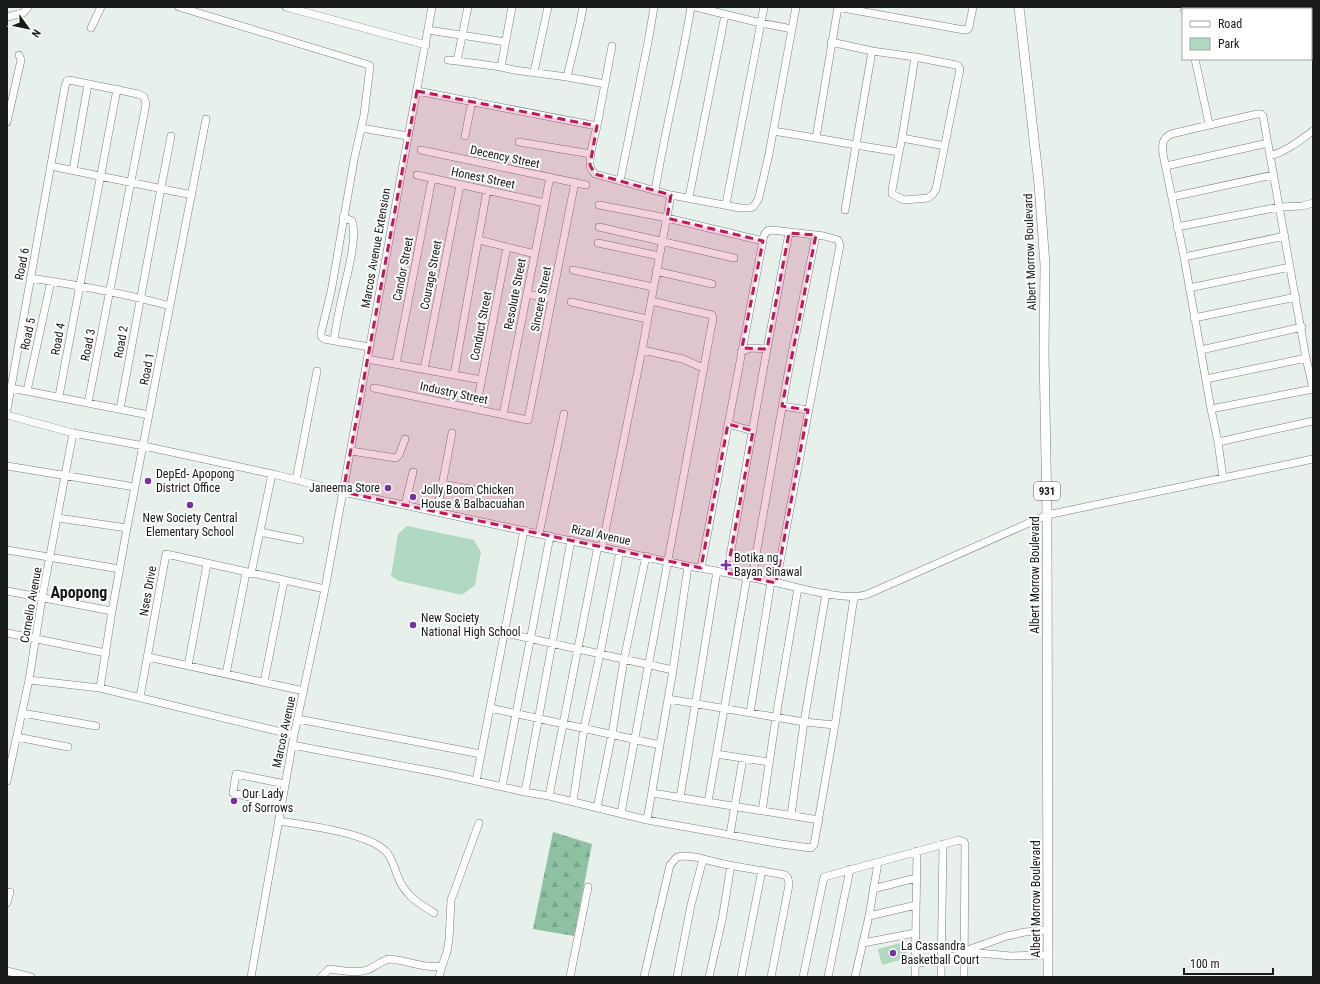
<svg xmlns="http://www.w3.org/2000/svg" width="1320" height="984" font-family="'Roboto Condensed',sans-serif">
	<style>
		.forest { fill: url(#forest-firs) }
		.park { fill: #b1d8c0 }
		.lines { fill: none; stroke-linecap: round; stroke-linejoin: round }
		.minor-casing { stroke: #79817c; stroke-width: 8 }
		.major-casing { stroke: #79817c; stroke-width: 10 }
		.minor { stroke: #fff; stroke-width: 7 }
		.major { stroke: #fff; stroke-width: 9 }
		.marked { fill: #c2185b; fill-opacity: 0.2; stroke: #c2185b; stroke-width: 3; stroke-dasharray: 8 5; stroke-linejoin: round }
		.poi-dot { fill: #7532a6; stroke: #fff; stroke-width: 1.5 }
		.labels { text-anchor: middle; stroke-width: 4; stroke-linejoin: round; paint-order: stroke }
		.shield { fill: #fff; stroke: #5d5f5d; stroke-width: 1 }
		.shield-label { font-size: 11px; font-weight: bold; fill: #171a18 }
		.street-label { font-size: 12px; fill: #171a18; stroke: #fff }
		.poi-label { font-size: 12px; fill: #171a18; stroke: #fff; text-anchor: start }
		.district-label { font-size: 16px; font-weight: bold; fill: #171a18; stroke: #fff }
	</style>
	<defs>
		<pattern id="forest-firs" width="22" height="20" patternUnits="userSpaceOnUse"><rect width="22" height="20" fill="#8ec1a2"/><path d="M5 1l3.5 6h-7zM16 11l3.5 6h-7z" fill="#7aa58b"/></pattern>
	</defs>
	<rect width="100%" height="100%" fill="#e7f0ea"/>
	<path class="forest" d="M 553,832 L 592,844 L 574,936 L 533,929 Z"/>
	<path class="park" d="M 407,526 L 474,540 L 481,552 L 475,585 L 462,595 L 399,581 L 391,576 L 398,534 Z
		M 904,942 L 908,958 L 882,965 L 878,949 Z"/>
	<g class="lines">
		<g class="minor-casing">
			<path id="minor" d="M 179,7 L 369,65 L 370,67 L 364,115 L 354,160 L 331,292 L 321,333 L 321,336 L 324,339 L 369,347
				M 286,7 L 426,45
				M 468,7 L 457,61 L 501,67
				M 512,7 L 501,67 L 514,70 L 567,77 L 605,84
				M 695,7 L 761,23 L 792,29
				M 837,7 L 964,30 L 968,29 L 969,27 L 973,7
				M 1184,7 L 1184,9
				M 7,17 L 23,13 L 28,7
				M 91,28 L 101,7
				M 428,30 L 506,42
				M 1195,59 L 1209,124
				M 448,60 L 457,61
				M 534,72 L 548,7
				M 567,77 L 580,23 L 583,7
				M 417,91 L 597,126 C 595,136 587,160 591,169 C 592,170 594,173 595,174 L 671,195 L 740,208 L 750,208 L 753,207 L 758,200 L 760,193 L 769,154 L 796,7
				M 7,122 L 21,60 L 19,55
				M 597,126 L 612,46
				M 361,128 L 408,136
				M 773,131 L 816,138 L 838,7
				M 465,136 L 472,101
				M 816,138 L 856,145 L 872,51 L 831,42
				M 902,138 L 945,146
				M 519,142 L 591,154
				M 421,150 L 586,185
				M 899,152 L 892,190 L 892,194 L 904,200 L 928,198 L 933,194 L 936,189 L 960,69 L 958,66 L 956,65 L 915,57
				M 1270,156 C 1287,151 1299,141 1313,131
				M 51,166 L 192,195
				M 1166,166 L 1268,143
				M 73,170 L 88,84
				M 417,175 L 545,203
				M 620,181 L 649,37 L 654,7
				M 655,191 C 665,129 681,69 691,7
				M 689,197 L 725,15
				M 1172,197 L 1273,175
				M 726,204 L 764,7
				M 599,205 L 667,218 L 763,241
				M 845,210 L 856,145 L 899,152 L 902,138 L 915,57 L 872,51
				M 599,227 L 734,258
				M 1177,227 L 1279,207 L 1302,206 L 1313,203
				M 479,240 L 535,254
				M 598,243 L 659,256
				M 1184,257 L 1285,236
				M 573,270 L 653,287
				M 656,271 L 712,284
				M 30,278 C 77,285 124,293 170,306
				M 1189,288 L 1290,267
				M 527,294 L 552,299
				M 571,302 L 647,319
				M 1194,318 L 1296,297
				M 334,340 C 336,325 339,311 342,297 C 346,279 358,238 352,221 L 343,217
				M 642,350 L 683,359 L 703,368
				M 1201,350 L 1302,327
				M 741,352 L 750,348 L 767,349
				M 367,359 L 482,380
				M 396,364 L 432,179
				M 424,370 L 460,185
				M 454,375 L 487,190
				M 1206,379 L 1306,358
				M 11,388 L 149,415
				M 374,388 L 528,420 L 575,182
				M 27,391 L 51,281
				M 59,396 L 117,89
				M 782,406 L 808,410
				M 120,409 L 161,188 L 171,136
				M 476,409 L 507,247
				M 1211,409 L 1313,389
				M 7,410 L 65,86 L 67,81 L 69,80 L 138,94 L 144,97 L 146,104 L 88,403
				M 7,415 L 73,433 L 144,446 L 277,475 L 343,492 L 688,566 C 718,571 748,577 778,583 C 801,588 847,602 868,594 L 1047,515 L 1313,459
				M 503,415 L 550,177
				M 728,424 L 753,431
				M 1218,442 L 1313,421
				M 351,451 L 396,458 L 399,455 L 405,439
				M 7,466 L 135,487
				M 1223,478 L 1218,442 L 1211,409 L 1184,257 L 1163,154 C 1162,144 1162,139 1171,134 L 1257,114 L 1261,114 L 1263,116 L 1306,358 L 1313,388
				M 296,480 L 317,371
				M 442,484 L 475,490
				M 405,505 L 413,472
				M 437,512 L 452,433
				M 58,518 L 127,528
				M 260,532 L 300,540
				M 539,534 L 564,414
				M 602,547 L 642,350 L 671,195
				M 7,550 L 120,569
				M 701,568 L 764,235 L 767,231 L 772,230 L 824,236 L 838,240 L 840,245 L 776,583
				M 727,573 L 767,349 L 789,233
				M 251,574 L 272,474
				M 752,578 L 789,368 L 816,235
				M 7,591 L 112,611
				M 7,633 L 106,653
				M 505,633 L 673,670
				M 148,657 L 304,691
				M 188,666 L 207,564
				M 226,674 L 246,573
				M 29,680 L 100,688 L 294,735
				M 264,682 L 284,581
				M 100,688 L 112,611 L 127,528 L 206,119
				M 140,697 L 166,554 L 325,589
				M 668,699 L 804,722 L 835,725
				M 490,708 L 660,745
				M 22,713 L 96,726
				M 750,713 L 771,582
				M 298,719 L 481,754
				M 17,737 L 68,747
				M 292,745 L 440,773 L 525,792 L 549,796 L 647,820 L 781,844 L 811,848 L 814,845 L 835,725 L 854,597
				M 716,754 L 769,762
				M 7,781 L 29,680 L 42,598 L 73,433
				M 476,781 L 524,530
				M 502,787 L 550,536
				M 525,792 L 571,540
				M 652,793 L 819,820
				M 549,796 L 598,546
				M 680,798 L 717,571
				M 573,802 L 584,728 L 600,654 L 620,551
				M 708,802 L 747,577
				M 281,805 L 233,793 L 236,774 L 285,784
				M 597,808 L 612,734 L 624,659 L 646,556
				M 762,811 L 776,717 L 798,588
				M 621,813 L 713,318 L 712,315 L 651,301
				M 791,815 L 804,722 L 826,593
				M 647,820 L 673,670 L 688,566
				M 278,821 C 304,825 373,833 388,854 C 393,861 395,870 398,877 C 405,895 418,903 434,913
				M 730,834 L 743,758
				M 873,889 L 916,878
				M 7,903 L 10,892
				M 869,916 L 916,905
				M 863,943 L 915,933
				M 964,956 L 979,953 L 1011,956 L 1048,955
				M 915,964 L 959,955 L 965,951 L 1007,936 L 1025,932 L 1047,930
				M 7,971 L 31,977
				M 251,977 L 294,735 L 325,589 L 432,7
				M 321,977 L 329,969 C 341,970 354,974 367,970 C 375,967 381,961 389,959 C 407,960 424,969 442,966 L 447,952 L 449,940 L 451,900 L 479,823
				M 439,977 L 442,966
				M 570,977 L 588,887
				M 644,977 L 670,865 L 677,857 L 684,856 L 695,857 L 723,864 L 785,875 L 788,878 L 789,885 L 771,977
				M 677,977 L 691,905 L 703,859
				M 709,977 L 722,920 L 731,865
				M 741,977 L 762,870
				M 803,977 L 824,877 L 959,840 L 964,842 L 965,844 L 964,977
				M 828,977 L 850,869
				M 855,977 L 869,916 L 878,863
				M 915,977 L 917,851
				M 941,977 L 943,844"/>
		</g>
		<g class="major-casing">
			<path id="major" d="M 1019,7 L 1039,184 L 1045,265 L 1044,352 L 1047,515 L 1048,977"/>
		</g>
		<use href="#minor" class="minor"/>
		<use href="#major" class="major"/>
	</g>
	<path class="marked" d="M 417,91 L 597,126 L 590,165 L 595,174 L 671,195 L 667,218 L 763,241 L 742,348 L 767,349 L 789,233 L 816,235 L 782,406 L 808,410 L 776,583 L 727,573 L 753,431 L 728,424 L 701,568 L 343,492 Z"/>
	<g class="poi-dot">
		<circle cx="148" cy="481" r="4"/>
		<circle cx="388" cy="488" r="4"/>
		<circle cx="413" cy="497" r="4"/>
		<circle cx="190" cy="505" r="4"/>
		<path d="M724 559h4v4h4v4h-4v4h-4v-4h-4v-4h4z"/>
		<circle cx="413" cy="625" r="4"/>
		<circle cx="234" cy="801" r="4"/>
		<circle cx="893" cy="953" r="4"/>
	</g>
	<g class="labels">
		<rect class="shield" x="1034" y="482" width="26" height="18" rx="3"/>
		<g class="shield-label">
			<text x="1047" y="495">931</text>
		</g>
		<g class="street-label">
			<text transform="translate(505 157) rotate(12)" y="4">Decency Street</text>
			<text transform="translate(483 178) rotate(12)" y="4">Honest Street</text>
			<text transform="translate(376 248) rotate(-80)" y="4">Marcos Avenue Extension</text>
			<text transform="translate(1030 252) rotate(-92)" y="4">Albert Morrow Boulevard</text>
			<text transform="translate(22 264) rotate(-79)" y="4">Road 6</text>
			<text transform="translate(403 269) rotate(-79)" y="4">Candor Street</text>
			<text transform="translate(431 275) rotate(-79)" y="4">Courage Street</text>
			<text transform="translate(515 294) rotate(-79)" y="4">Resolute Street</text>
			<text transform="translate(541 299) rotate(-79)" y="4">Sincere Street</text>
			<text transform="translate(481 326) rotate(-79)" y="4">Conduct Street</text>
			<text transform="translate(28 334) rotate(-78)" y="4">Road 5</text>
			<text transform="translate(58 339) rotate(-80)" y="4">Road 4</text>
			<text transform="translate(121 342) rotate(-80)" y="4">Road 2</text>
			<text transform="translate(88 345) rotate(-79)" y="4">Road 3</text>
			<text transform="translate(147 369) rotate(-79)" y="4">Road 1</text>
			<text transform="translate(454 393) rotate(12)" y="4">Industry Street</text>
			<text transform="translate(601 535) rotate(12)" y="4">Rizal Avenue</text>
			<text transform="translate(1035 575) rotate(-90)" y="4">Albert Morrow Boulevard</text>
			<text transform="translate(148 591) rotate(-80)" y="4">Nses Drive</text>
			<text transform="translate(31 605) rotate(-80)" y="4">Cornelio Avenue</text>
			<text transform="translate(284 732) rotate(-78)" y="4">Marcos Avenue</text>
			<text transform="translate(1036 899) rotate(-90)" y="4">Albert Morrow Boulevard</text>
		</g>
		<g class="poi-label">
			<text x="156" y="478">DepEd- Apopong<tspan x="156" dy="14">District Office</tspan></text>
			<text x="380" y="492" text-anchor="end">Janeema Store</text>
			<text x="421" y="494">Jolly Boom Chicken<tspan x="421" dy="14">House &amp; Balbacuahan</tspan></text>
			<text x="190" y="522" text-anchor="middle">New Society Central<tspan x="190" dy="14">Elementary School</tspan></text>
			<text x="734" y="562">Botika ng<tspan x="734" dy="14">Bayan Sinawal</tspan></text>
			<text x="421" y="622">New Society<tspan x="421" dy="14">National High School</tspan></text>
			<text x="242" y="798">Our Lady<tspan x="242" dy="14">of Sorrows</tspan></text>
			<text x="901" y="950">La Cassandra<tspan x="901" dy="14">Basketball Court</tspan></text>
		</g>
		<g class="district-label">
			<text x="79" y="598">Apopong</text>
		</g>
	</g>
	<rect width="1320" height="984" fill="none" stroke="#171a18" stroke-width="16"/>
	<rect x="1182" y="8" width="130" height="52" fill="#ffffff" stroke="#a2a3a3"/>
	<rect x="1190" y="21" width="20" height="6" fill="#ffffff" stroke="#a2a3a3"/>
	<text x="1218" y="28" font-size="12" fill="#171a18">Road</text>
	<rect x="1190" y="38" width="20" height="12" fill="#b1d8c0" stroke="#a2a3a3"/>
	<text x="1218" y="48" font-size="12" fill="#171a18">Park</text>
	<g transform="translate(28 28) rotate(123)" stroke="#ffffff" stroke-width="3" paint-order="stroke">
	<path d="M0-3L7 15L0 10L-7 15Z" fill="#171a18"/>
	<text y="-6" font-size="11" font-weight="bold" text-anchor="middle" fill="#171a18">N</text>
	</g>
	<path d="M1184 968v6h89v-6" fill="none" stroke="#171a18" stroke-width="2"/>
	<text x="1190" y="968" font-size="12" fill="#171a18" stroke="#ffffff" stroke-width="3" paint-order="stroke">100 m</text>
</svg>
